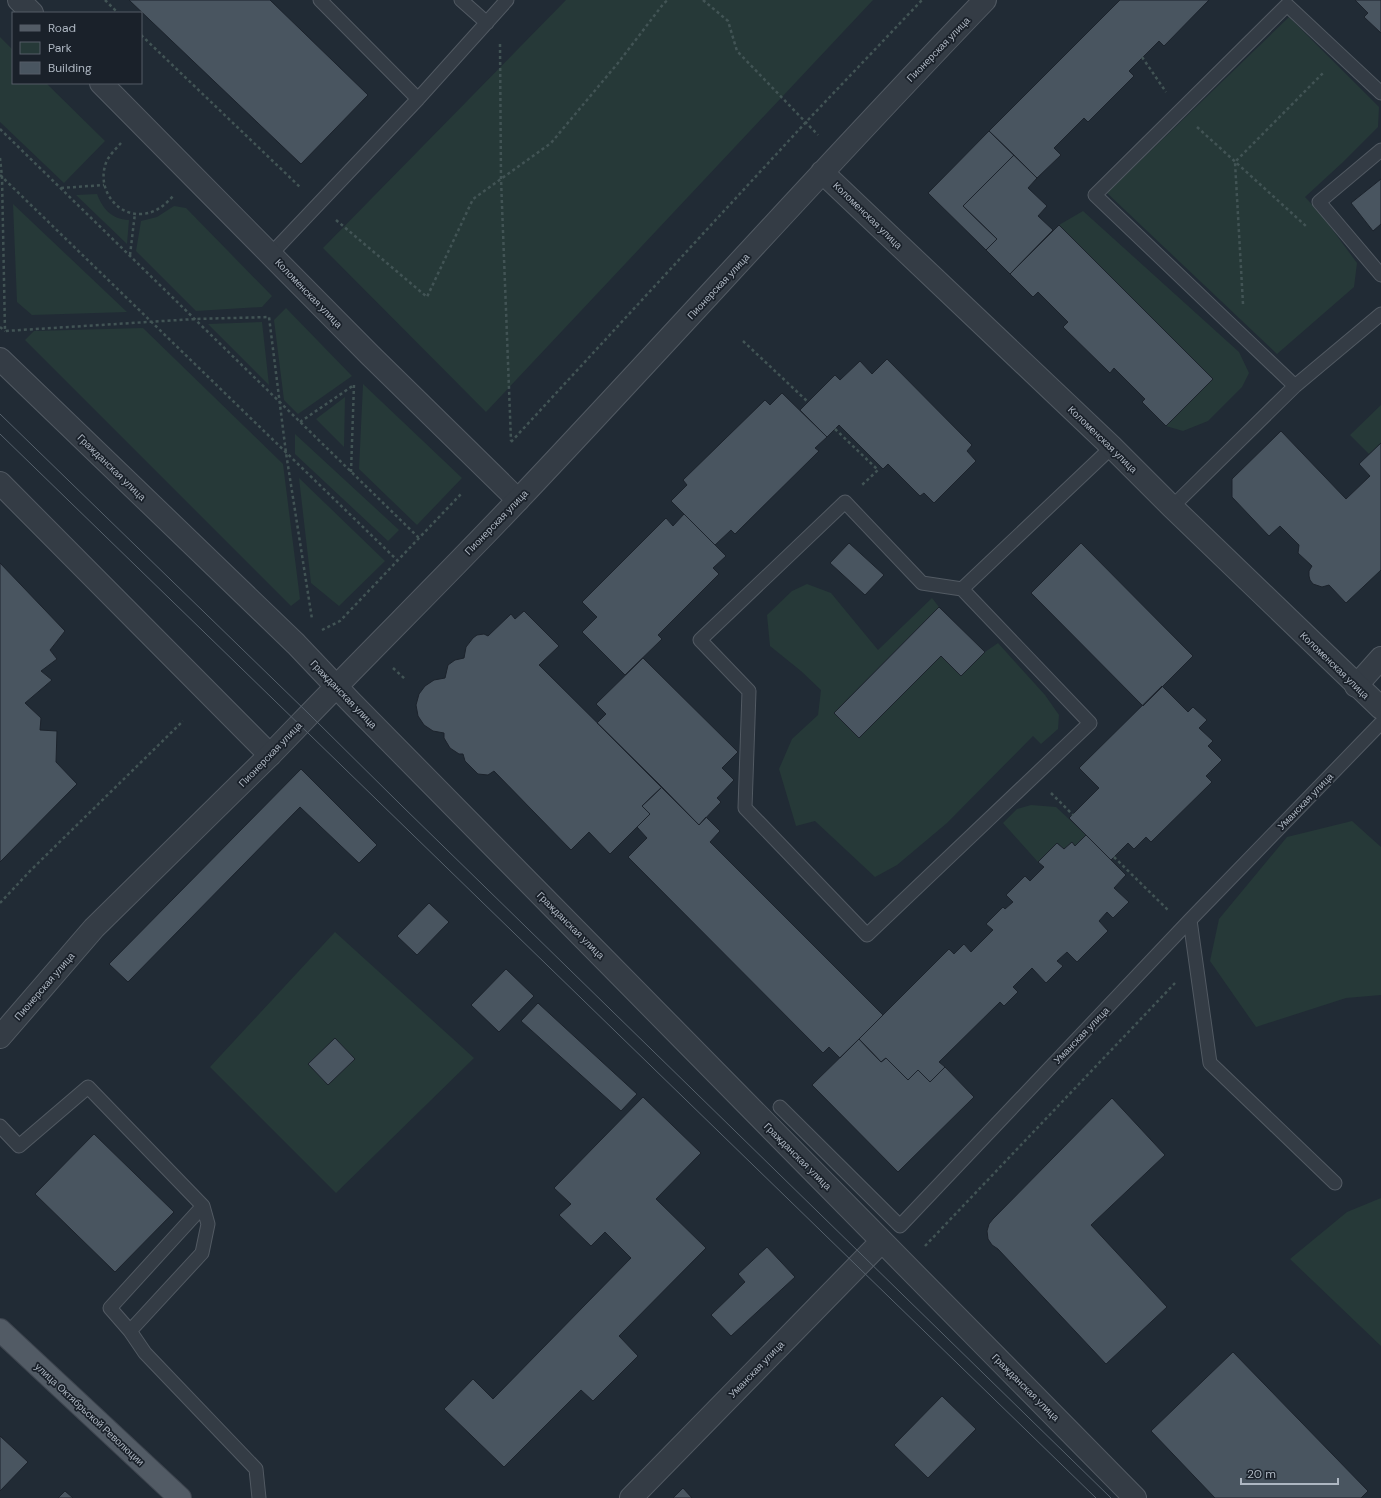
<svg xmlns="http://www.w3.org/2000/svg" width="1381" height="1498" font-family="'DM Sans',sans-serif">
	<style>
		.green { fill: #263938 }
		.building { fill: #495560; stroke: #1c232c }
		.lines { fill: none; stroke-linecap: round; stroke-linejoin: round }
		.service-casing { stroke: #525a63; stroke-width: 15 }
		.minor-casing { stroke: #525a63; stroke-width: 24 }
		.tertiary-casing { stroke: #525a63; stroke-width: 24 }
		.primary-casing { stroke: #3e454f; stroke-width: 24 }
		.path { stroke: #425455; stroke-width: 2.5; stroke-dasharray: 3 3; stroke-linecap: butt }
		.service { stroke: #343c45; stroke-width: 13 }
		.minor { stroke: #343c45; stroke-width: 22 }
		.tertiary { stroke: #343c45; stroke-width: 22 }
		.primary { stroke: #525b65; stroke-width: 22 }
		.tram { stroke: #56616c; stroke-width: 1 }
		.labels { text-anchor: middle; stroke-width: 3.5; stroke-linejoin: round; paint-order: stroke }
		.street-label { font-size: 10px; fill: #aeb7c2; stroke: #1a212a }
	</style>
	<rect width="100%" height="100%" fill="#212b35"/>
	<path class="green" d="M 566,0 L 873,0 L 486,412 L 323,248 Z
		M 1289,17 L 1379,107 L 1378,127 L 1343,162 L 1305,197 L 1321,214 L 1357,263 L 1354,287 L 1277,354 L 1107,193 Z
		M 0,37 L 13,50 L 13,83 L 46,83 L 105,141 L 64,183 L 0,122 Z
		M 97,194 C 103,209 111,219 129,220 L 127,244 L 76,195 Z
		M 13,204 L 127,312 L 32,315 L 17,302 Z
		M 174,206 L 186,208 L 272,296 L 262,307 L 196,311 L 136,251 L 141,221 L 157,217 Z
		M 1083,211 L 1239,352 L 1249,373 L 1242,387 L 1208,421 L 1183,431 L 1166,426 L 1213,379 L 1059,225 Z
		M 286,308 L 352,376 L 298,414 L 284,400 L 274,320 Z
		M 262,322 L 269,385 L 208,324 Z
		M 143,328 L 283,464 L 300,599 L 291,606 L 25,340 L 34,331 Z
		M 363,384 L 462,478 L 417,525 L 359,469 Z
		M 345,397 L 344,447 L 316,419 Z
		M 1381,405 L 1381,443 L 1369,454 L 1350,435 Z
		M 295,434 L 399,530 L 388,541 L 295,454 Z
		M 299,478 L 385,561 L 339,606 L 311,583 Z
		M 807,584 L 831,593 L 878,650 L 932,598 L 939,607 L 834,713 L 941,656 L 985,652 L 998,643 L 1045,695 L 1059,715 L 1058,729 L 1041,744 L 1033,736 L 947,823 L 897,865 L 875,877 L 815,821 L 796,826 L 779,769 L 792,739 L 818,715 L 821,690 L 801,671 L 770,646 L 767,615 L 792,591 Z
		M 1031,805 L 1056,807 L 1086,835 L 1075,846 L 1072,842 L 1064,849 L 1057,843 L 1038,862 L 1003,823 L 1017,809 Z
		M 1352,821 L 1381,847 L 1381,995 L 1346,998 L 1256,1027 L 1210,961 L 1219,919 L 1287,837 Z
		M 335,932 L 474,1058 L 336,1193 L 210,1067 Z
		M 1381,1198 L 1381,1346 L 1290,1259 L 1347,1212 Z"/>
	<path class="building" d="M 129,0 L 270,0 L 368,95 L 301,164 Z
		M 1120,0 L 1209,0 L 1164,46 L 1159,41 L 1129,71 L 1134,76 L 1088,122 L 1084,118 L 1054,148 L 1061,155 L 1037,178 L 989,131 Z
		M 1355,0 L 1381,0 L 1381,33 L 1364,17 L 1368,13 Z
		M 989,131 L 1014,155 L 963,206 L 997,239 L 986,250 L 928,193 Z
		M 1014,155 L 1037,178 L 1028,188 L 1047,206 L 1038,216 L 1053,230 L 1010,274 L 986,250 L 997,239 L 963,206 Z
		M 1381,179 L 1381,224 L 1373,231 L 1351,203 Z
		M 1059,225 L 1213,379 L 1166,426 L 1142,402 L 1145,399 L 1114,368 L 1110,373 L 1063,327 L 1068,322 L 1038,292 L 1033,297 L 1010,274 Z
		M 887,359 L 972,445 L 967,451 L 976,461 L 934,503 L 924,493 L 920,496 L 888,464 L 883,469 L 839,425 L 827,437 L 800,410 L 835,375 L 840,380 L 860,361 L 872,374 Z
		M 782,393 L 827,437 L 815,448 L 819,451 L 735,534 L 731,530 L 715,545 L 671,501 L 687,485 L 683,480 L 765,400 L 770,405 Z
		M 1281,431 L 1346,499 L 1370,476 L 1359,464 L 1381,443 L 1381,570 L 1346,603 L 1329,585 L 1322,587 L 1313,584 L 1310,580 L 1309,576 L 1309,571 L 1312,566 L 1298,553 L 1299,545 L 1280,526 L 1269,536 L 1232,497 L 1232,479 Z
		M 684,514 L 726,556 L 713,568 L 719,574 L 658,635 L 662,639 L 625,675 L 582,632 L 597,617 L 582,602 L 666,518 L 673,526 Z
		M 849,543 L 884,575 L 865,595 L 830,563 Z
		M 1081,543 L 1193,656 L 1143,706 L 1031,593 Z
		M 0,563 L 65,631 L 50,650 L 57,659 L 41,671 L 52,680 L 25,703 L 41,718 L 40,730 L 57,731 L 56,762 L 77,784 L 0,862 Z
		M 939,607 L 985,652 L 961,676 L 941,656 L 859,738 L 834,713 Z
		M 524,611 L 559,646 L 539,665 L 662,787 L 642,806 L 650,814 L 610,854 L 589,832 L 571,850 L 494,771 L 488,775 L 478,774 L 465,761 L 463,754 L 459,754 L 450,748 L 444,738 L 444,733 L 433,731 L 424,725 L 418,716 L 416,705 L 419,694 L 425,686 L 434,680 L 445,678 L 448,665 L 455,660 L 464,658 L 466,647 L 473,638 L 477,635 L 484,634 L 488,636 L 511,614 L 515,619 Z
		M 643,658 L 738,752 L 722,768 L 734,780 L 717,798 L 721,802 L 699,825 L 597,723 L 606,714 L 596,704 Z
		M 1162,686 L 1188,712 L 1193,707 L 1207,720 L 1199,728 L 1213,741 L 1208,746 L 1222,760 L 1206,776 L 1212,782 L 1151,842 L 1146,837 L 1134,849 L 1128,843 L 1111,860 L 1069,818 L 1099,788 L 1079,768 Z
		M 301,769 L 377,845 L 359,863 L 300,807 L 128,982 L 109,964 Z
		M 662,787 L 699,825 L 706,817 L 720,831 L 710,842 L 883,1015 L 840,1058 L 829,1047 L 823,1053 L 628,857 L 647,838 L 637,827 L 650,814 L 642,806 Z
		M 1086,835 L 1126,875 L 1114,888 L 1129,902 L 1113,918 L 1107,912 L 1099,921 L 1108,931 L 1077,962 L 1067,952 L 1057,961 L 1063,966 L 1046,983 L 1032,968 L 1013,987 L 1018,992 L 1004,1006 L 1000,1002 L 939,1062 L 945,1067 L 930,1082 L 918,1070 L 908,1080 L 886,1058 L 881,1062 L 859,1039 L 949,949 L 954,954 L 964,944 L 971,952 L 993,930 L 986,924 L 1003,907 L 1005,909 L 1013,902 L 1006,895 L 1025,876 L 1030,881 L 1044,867 L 1038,862 L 1057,843 L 1064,849 L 1072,842 L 1075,846 Z
		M 429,903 L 449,922 L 417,955 L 397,936 Z
		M 506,969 L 534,996 L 499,1032 L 471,1005 Z
		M 538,1003 L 637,1094 L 621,1111 L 521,1021 Z
		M 335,1038 L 355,1059 L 328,1085 L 308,1064 Z
		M 859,1039 L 881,1062 L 886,1058 L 908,1080 L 918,1070 L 930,1082 L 945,1067 L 974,1097 L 898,1172 L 812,1085 Z
		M 643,1097 L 701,1153 L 656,1199 L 706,1248 L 619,1336 L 638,1356 L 593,1401 L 581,1390 L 504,1467 L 444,1409 L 473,1379 L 493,1399 L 631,1258 L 605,1232 L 591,1246 L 559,1215 L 571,1204 L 554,1188 Z
		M 1112,1098 L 1165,1155 L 1091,1225 L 1167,1307 L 1106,1364 L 998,1249 L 992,1245 L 988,1239 L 987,1231 L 989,1224 L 993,1219 Z
		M 94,1134 L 174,1212 L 115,1272 L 35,1194 Z
		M 767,1247 L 795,1277 L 731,1336 L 711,1315 L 745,1282 L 738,1274 Z
		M 1233,1352 L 1368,1491 L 1361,1498 L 1215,1498 L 1151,1431 Z
		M 942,1396 L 976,1429 L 928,1478 L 894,1445 Z
		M 0,1436 L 28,1462 L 0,1491 Z
		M 683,1488 L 692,1498 L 673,1498 Z
		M 65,1491 L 73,1498 L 58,1498 Z"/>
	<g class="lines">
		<g class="service-casing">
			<path id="service" d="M 320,0 L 418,99
				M 461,0 L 487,23
				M 1381,150 L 1319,202 L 1381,275
				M 271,254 L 418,99 L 507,0
				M 1295,386 L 1381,314
				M 1172,507 L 1295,386 L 1095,195 L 1287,5 L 1381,93
				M 962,589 L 922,583 L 845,502 L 700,640 L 749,691 L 745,808 L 867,935 L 1090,723 L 962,589 L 1112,447
				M 1190,920 L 1210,1063 L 1335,1183
				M 780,1107 L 900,1226 L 1190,920 L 1381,723
				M 0,1126 L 19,1146 L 88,1087 L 203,1206 L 208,1224 L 202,1253 L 130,1331 L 145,1353 L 256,1469 L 259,1498
				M 130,1331 L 110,1308 L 203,1206"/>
		</g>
		<g class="minor-casing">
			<path id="minor" d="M 19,0 L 32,13
				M 101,83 L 370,355 L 518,500
				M 0,359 L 296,644 L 351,702 L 1135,1498
				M 0,483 L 270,755
				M 1356,686 L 1381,658
				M 631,1498 L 882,1241"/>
		</g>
		<g class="tertiary-casing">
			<path id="tertiary" d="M 822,172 L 1112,447 L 1172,507 L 1381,708
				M 0,1037 L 94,928 L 270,755 L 299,725 C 372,649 447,575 519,499 C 676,333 827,164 985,0"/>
		</g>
		<g class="primary-casing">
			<path id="primary" d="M 0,1330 L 180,1498"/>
		</g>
		<path class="path" d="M 105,0 L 118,13
			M 703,0 L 728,21 L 737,51 L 818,135
			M 141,35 L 301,188
			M 500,44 L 501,179 L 511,441
			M 1142,57 L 1166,92
			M 1197,127 L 1307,227
			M 0,129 L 419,538
			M 121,143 C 115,150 107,157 105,166 C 98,190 117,216 142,214 C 156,213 165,205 174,195
			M 0,158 L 2,177 L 5,331 L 195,319 L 269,317 L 286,453 L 312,619
			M 0,175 L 398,561
			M 61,188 L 104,185
			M 336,220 L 427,297 L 473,199 L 551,143 L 618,63 L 664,3 L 668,0
			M 130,255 L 135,213
			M 1243,304 L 1235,162 L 1324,72
			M 0,327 L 5,331
			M 743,341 L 808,402
			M 300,422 L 354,385
			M 835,429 L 878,470 L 862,485
			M 511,442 L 806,122 L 922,0
			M 351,472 L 354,384
			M 322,630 L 340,621 L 461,494
			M 393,668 L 405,679
			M 1051,793 L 1073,815
			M 1114,857 L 1168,910
			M 0,903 L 31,870 L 183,721
			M 925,1246 L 1175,983"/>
		<use href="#service" class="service"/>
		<use href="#minor" class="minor"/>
		<use href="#tertiary" class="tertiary"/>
		<use href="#primary" class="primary"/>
		<path class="tram" d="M 0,414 L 309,714 L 401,805 L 1111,1498
			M 0,434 L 1096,1498"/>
	</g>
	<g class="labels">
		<g class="street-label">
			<text transform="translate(938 49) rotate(-46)" y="4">Пионерская улица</text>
			<text transform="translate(868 215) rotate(44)" y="4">Коломенская улица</text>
			<text transform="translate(718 286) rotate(-47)" y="4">Пионерская улица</text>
			<text transform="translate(309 293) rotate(46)" y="4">Коломенская улица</text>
			<text transform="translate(1103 439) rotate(44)" y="4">Коломенская улица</text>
			<text transform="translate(112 467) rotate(44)" y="4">Гражданская улица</text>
			<text transform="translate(496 522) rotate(-46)" y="4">Пионерская улица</text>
			<text transform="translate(1335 665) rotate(44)" y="4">Коломенская улица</text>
			<text transform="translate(344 694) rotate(46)" y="4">Гражданская улица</text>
			<text transform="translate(270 754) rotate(-46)" y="4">Пионерская улица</text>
			<text transform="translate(1305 801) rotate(-46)" y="4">Уманская улица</text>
			<text transform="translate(571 925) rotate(45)" y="4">Гражданская улица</text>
			<text transform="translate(44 986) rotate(-49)" y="4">Пионерская улица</text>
			<text transform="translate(1081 1035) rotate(-46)" y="4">Уманская улица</text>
			<text transform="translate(798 1156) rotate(45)" y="4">Гражданская улица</text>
			<text transform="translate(756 1369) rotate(-46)" y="4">Уманская улица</text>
			<text transform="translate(1026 1387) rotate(45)" y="4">Гражданская улица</text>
			<text transform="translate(90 1414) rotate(43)" y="4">улица Октябрьской Революции</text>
		</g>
	</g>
	<rect x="12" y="12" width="130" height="72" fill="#1a212a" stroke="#555d67"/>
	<rect x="20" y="25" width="20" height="6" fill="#525b65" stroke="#555d67"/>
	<text x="48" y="32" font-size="12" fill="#aeb7c2">Road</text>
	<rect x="20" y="42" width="20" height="12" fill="#263938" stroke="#555d67"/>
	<text x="48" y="52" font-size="12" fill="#aeb7c2">Park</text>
	<rect x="20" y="62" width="20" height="12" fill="#495560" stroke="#555d67"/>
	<text x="48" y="72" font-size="12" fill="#aeb7c2">Building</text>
	<path d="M1241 1478v6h97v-6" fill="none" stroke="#aeb7c2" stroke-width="2"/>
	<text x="1247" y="1478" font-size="12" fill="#aeb7c2" stroke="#1a212a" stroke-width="3" paint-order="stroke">20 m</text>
</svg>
